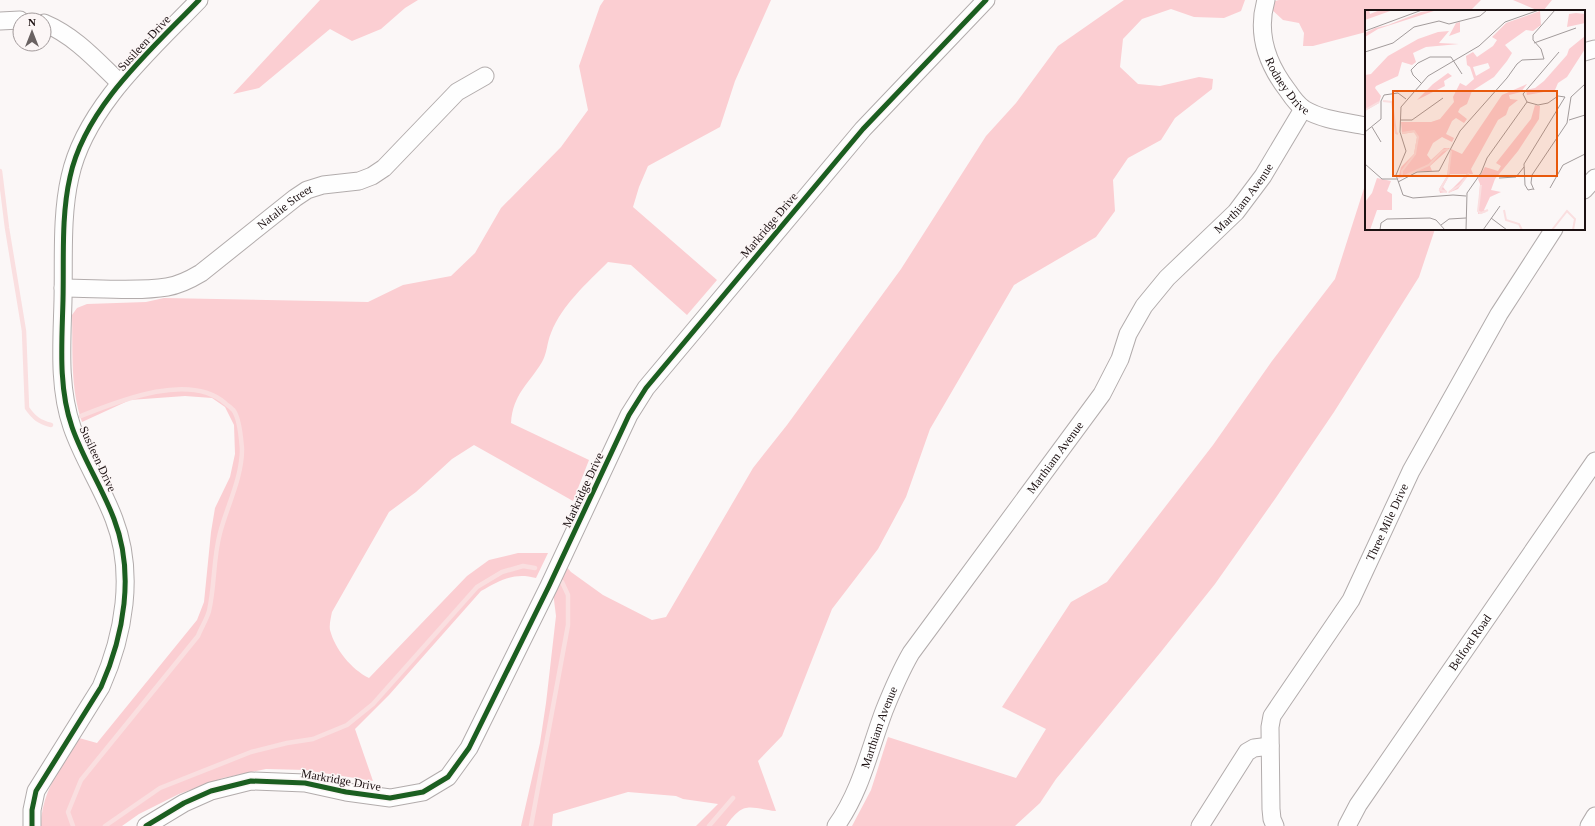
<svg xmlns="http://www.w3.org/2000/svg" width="1595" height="826" font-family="Georgia,serif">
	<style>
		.green { fill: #fbced2 }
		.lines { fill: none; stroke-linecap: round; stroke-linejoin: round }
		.stream { stroke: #fadfe0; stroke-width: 4.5 }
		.street-casing { stroke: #b2acac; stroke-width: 19 }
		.street { stroke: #fefefe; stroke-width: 17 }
		.cycleway-casing { stroke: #fcf6f6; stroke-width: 8 }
		.cycleway { stroke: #1b5e20; stroke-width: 5 }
		.labels { text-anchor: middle; stroke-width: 3; stroke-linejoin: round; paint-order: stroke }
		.street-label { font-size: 12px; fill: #1c1112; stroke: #fcf6f6 }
		.inset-river { fill: none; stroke: #fadfe0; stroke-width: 2 }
		.inset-road { fill: none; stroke: #a29b9b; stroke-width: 1 }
		.view { fill: #e8590c; fill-opacity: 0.15; stroke: #e8590c; stroke-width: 2 }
		.inset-edge { fill: none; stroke: #1c1112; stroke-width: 2 }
	</style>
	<rect width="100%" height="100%" fill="#fbf7f7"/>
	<path class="green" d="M 320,0 L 418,0 L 405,8 L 381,29 L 352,41 L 330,29 L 259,88 L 233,94 Z
		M 604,0 L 771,0 L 735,81 L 720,127 L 648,166 L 639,187 L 633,207 L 717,280 L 687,315 L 631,265 L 608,262 C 587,283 562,305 551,333 C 547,342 547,354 542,362 C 528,385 513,394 511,423 L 589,460 L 573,501 L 474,445 L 452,459 L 416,492 L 389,512 L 332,612 C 331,617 329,625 330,630 C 335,649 351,669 369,678 L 467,576 L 489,560 L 518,553 L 548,553 L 536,578 C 514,572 500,580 481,591 L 389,695 L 355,729 L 373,781 L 305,770 L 266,769 L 223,778 L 179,794 L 139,814 L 122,826 L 41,826 C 41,792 62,765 79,738 L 97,743 L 197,620 L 204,602 L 211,532 L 215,508 L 230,477 L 235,454 L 234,425 L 225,407 L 212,398 L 185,396 L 130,400 L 82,422 C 70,388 73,350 72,315 L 77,308 L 87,304 L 146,302 L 164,298 L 368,302 L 403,285 L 451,276 L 475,253 L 501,208 L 561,147 L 588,110 L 579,66 L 600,6 Z
		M 1124,0 L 1245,0 L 1241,11 L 1224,18 L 1194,17 L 1171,9 L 1142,19 L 1123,39 L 1120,67 L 1138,84 L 1160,86 L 1199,77 L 1213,79 L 1212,89 L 1175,118 L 1161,140 L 1128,158 L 1113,180 L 1115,211 L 1096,237 L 1014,285 L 930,429 L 906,497 L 878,549 L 832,609 L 782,736 L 758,761 L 776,811 C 749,808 744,800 726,826 L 696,826 L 718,804 L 683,799 L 676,796 L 628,792 L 553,814 L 552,826 L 521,826 L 540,743 L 546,703 L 556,616 L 553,592 L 565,565 L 571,572 L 603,595 L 652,620 L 666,617 L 753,468 L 787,425 L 901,269 L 986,136 L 1016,103 L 1058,46 Z
		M 1279,0 L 1481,0 L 1470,11 L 1366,11 L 1366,32 L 1313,46 L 1303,46 L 1304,33 L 1299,23 L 1283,20 L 1271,9 L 1275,1 Z
		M 1513,0 L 1552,0 L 1543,11 L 1539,11 Z
		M 1366,182 L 1366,229 L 1435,229 L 1419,277 L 1334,412 L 1275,499 L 1215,584 L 1160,653 L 1056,779 L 1040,803 L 1015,826 L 852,826 L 871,790 L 888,737 L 1016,778 L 1046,729 L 1002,707 L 1071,602 L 1107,582 L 1213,445 L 1272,361 L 1335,279 Z"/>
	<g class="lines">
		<path class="stream" d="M 0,171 L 7,228 L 24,331 L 27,408 C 34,418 39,422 51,425
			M 73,826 L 68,812 L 81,780 L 198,636 C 201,628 207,619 209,611 C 215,585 213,559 220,533 C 227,506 242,478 242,449 C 241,438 240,420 234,411 C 232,408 227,405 225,403 C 189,372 119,401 81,416
			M 105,826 L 160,788 L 251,752 L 287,743 L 313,739 L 347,725 L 373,704 L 477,587 L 502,572 L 523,566 L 535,568
			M 531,826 L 568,625 L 568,595 L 562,582
			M 709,826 L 733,798"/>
		<g class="street-casing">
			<g id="street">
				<path id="s1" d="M 1266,0 C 1256,34 1267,64 1288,91 C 1292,97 1298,105 1304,109 C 1322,120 1346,122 1366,126"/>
				<path d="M 0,21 L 20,20"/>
				<path d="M 44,23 C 75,36 96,60 120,83"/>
				<path d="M 1584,52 L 1595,49"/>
				<path d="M 1584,190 L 1595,178"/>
				<path id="s2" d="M 63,288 C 95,288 136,292 167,287 C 180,285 191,279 201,273 L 295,198 L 307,190 L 323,185 L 359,181 L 372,176 L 384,168 L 457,92 L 485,76"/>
				<path d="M 32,826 L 32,810 L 36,791 L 101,687 C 124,635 135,573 114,519 C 102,487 83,459 72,427 C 58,387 62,342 63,300 C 64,260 61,216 70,177 C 85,107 151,50 199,0"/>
				<path d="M 146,826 L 184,803 L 211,791 L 251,781 L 305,783 L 346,792 L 390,798 L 423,792 L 448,777 L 469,748 L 549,586 L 629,415 L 646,388 L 863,129 L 986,0"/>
				<path id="s3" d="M 836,826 C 861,791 869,751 884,711 C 892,691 900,672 911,653 L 1102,394 L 1120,359 L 1128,334 L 1144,306 L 1167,278 L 1236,212 L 1263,176 L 1303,109"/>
				<path d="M 1200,826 L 1247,752 L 1254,748 L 1270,746"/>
				<path id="s4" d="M 1275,826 L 1272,819 L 1271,809 L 1270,727 L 1272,716 L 1351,600 L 1411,471 L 1499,314 L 1554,229"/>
				<path id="s5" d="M 1347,826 L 1358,805 L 1595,461"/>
				<path d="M 1589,826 L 1595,816"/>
			</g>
		</g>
		<use href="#street" class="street"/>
		<g class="cycleway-casing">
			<path id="cycleway" d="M 32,826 L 32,810 L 36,791 L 101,687 C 124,635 135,573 114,519 C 102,487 83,459 72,427 C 58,387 62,342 63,300 C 64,260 61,216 70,177 C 85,107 151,50 199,0
				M 146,826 L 184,803 L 211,791 L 251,781 L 305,783 L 346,792 L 390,798 L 423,792 L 448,777 L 469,748 L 549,586 L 629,415 L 646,388 L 863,129 L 986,0"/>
		</g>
		<use href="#cycleway" class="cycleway"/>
	</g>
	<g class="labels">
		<g class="street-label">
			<text transform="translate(144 43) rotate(-47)" y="4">Susileen Drive</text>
			<text dy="4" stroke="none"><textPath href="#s1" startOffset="93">Rodney Drive</textPath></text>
			<text dy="4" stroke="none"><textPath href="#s3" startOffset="756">Marthiam Avenue</textPath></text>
			<text dy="4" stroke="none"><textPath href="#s2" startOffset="248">Natalie Street</textPath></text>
			<text transform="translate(769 225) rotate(-50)" y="4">Markridge Drive</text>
			<text dy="4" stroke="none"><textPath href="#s3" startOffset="432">Marthiam Avenue</textPath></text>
			<text transform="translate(98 459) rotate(65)" y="4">Susileen Drive</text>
			<text transform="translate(583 490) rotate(-65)" y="4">Markridge Drive</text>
			<text dy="4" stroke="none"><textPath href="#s4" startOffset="337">Three Mile Drive</textPath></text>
			<text dy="4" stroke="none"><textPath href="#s5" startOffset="221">Belford Road</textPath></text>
			<text dy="4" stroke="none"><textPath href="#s3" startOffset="108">Marthiam Avenue</textPath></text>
			<text transform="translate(341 780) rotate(10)" y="4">Markridge Drive</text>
		</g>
	</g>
	<g transform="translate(1365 10)">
		<rect width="220" height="220" fill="#fbf7f7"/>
		<path d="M 4,0 L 5,4 L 15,0 L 28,0 L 0,10 L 0,1 ZM 72,0 L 13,19 L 0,27 L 0,23 L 10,18 L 23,15 L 56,2 ZM 175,1 L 176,15 L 168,21 L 161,20 L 140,35 L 147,43 L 142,51 L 129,67 L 107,81 L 102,94 L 95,98 L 93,102 L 102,109 L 99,113 L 91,108 L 87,111 L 81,124 L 89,128 L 87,132 L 77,127 L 68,133 L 62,145 L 66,150 L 79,138 L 85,138 L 65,156 L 67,161 L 51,161 L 33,169 L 36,157 L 49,144 L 52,127 L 50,122 L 37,124 L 36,112 L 66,112 L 75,109 L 89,92 L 88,87 L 95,73 L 101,76 L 109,69 L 105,57 L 102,55 L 101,46 L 108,42 L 112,47 L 128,36 L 132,30 L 127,27 L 141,13 ZM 123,53 L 125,58 L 111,66 L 108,57 ZM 211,3 L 220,4 L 220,13 L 202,17 L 204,4 ZM 95,12 L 95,22 L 84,26 L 91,13 ZM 84,21 L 74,33 L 94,34 L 61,37 L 48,43 L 51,52 L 47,55 L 37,52 L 33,66 L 11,76 L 10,78 L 16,86 L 14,93 L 0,101 L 0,65 L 6,64 L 23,46 L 53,29 L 73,22 ZM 220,26 L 220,39 L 202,67 L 193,73 L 190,80 L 162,85 L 161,80 L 170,78 L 179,71 L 202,45 L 204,39 ZM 83,63 L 87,66 L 79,71 L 80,76 L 52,90 L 68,74 ZM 162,74 L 156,82 L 144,85 L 145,89 L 153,90 L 144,97 L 141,105 L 133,110 L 106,159 L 108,164 L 104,164 L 93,179 L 83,183 L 102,164 L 85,164 L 78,177 L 82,182 L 75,183 L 74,179 L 82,166 L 86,139 L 97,144 L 137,85 ZM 170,95 L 175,96 L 174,109 L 153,141 L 130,169 L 126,180 L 136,182 L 125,187 L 119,200 L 121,202 L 113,204 L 115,174 L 113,169 L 120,157 L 133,161 L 136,156 L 131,153 L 166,109 ZM 12,168 L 26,171 L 22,181 L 27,184 L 27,200 L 12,200 L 5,220 L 0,220 L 0,192 L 7,183 Z" fill="#fbced2" fill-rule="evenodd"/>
		<path class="inset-river" d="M 18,91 L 27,92 L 31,123 L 33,124M 0,100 L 14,92M 37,123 L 49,121 L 53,127 L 50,144 L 37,161 L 37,167 L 64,155 L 77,141 L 83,139M 116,175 L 113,201 L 116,203 L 123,200M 82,182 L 75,180 L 83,166 L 86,141M 84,182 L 95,175 L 104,163M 139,200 L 141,210 L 154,214 L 157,220M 187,220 L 202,201 L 210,209 L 208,220"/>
		<path class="inset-road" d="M 0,21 L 57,0M 169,33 L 211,18M 0,42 L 28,33 L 49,17 L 74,11 L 84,14 L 115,6 L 122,0M 194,42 L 158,84 L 162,92 L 173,95 L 183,93 L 193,86 L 200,87M 179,49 L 176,39 L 168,30 L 168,25 L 190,0M 56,73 L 48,65 L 46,60 L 53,53 L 65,47 L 86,47 L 97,64M 35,110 L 47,110 L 78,88M 204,110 L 220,105M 7,117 L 16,132M 0,122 L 16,109 L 16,91 L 19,85 L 33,83 L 41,89M 0,154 L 17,169 L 32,169M 134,168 L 151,167 L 159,157M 33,172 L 52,162 L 74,161 L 95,121 L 142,68 L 152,54 L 157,50 L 179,49M 185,178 L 198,155 L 220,144M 168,179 L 163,180 L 160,175 L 159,154 L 200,87M 169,180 L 166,173 L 167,165 L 202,113 L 206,87 L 220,74M 101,186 L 88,185 L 48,188 L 38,185 L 31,165 L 41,141 L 35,122 L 36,97 L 63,66 L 114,36 L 140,12 L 174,0M 126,208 L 142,220M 76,215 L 84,209 L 101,208M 15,220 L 16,213 L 22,209 L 65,208 L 71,210 L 80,220M 101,220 L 102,183 L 116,163 L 122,148 L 162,92M 118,220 L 135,196"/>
		<path class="view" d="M 28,81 L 192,81 L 192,166 L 28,166 Z"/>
		<rect width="220" height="220" class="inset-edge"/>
	</g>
	<g transform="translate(32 32)"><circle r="19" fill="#fcf6f6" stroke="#a29a9b"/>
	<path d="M0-3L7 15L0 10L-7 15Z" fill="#6a6262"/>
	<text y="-6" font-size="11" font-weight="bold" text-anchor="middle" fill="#1c1112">N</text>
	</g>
</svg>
